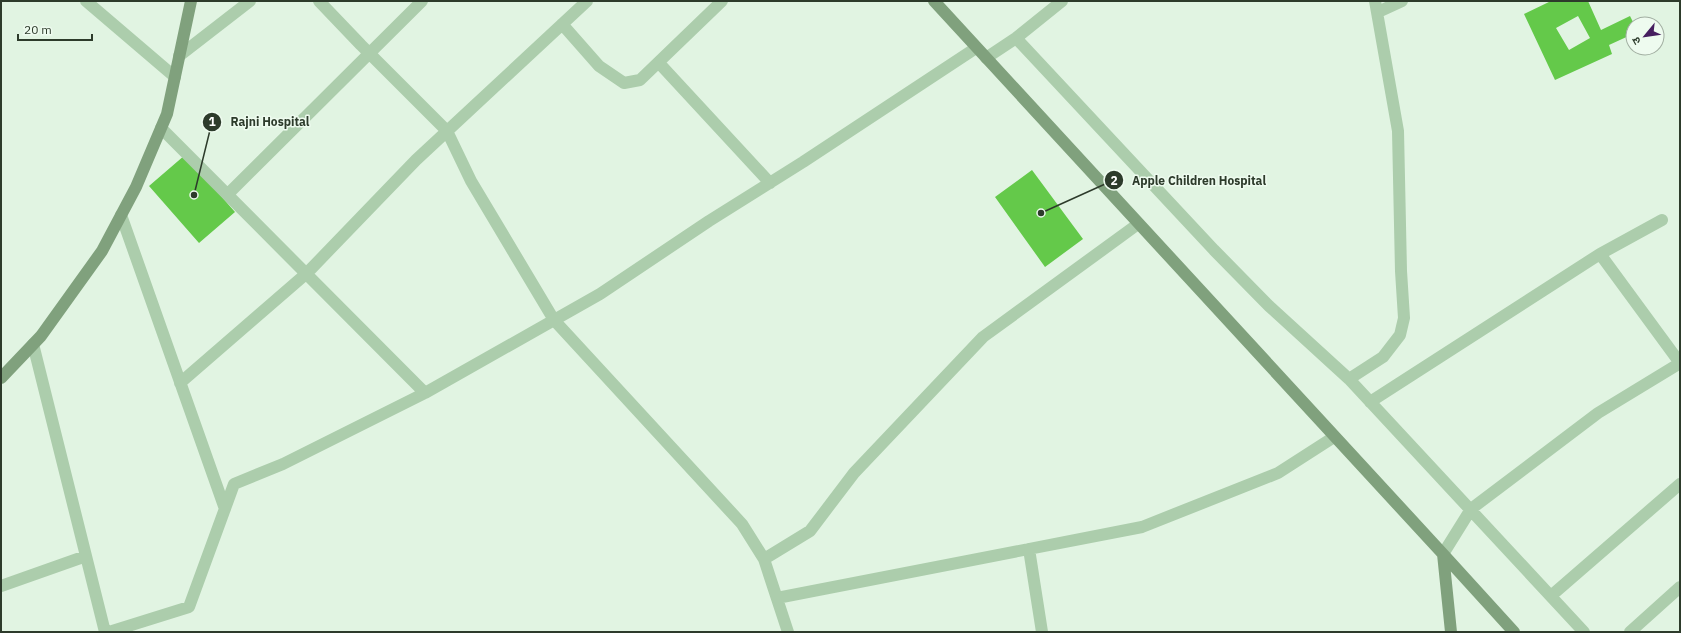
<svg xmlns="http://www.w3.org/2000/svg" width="1681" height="633" font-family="'IBM Plex Sans','Noto Sans Devanagari',sans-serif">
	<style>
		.building { fill: #64c94a; fill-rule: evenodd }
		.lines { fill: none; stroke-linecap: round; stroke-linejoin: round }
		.street { stroke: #accdac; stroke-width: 12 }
		.secondary { stroke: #80a17d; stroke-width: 12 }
		.leader { fill: none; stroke: #2d3b2b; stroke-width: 1.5 }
		.callout-dot { fill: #2d3b2b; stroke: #eefbef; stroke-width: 1.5 }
		.mark-label { font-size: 12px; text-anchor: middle; font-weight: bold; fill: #fff }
		.callout-label { font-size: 12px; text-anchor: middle; font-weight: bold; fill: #2d3b2b; stroke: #eefbef; stroke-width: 3; stroke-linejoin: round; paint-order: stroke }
	</style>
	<rect width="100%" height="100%" fill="#e1f4e2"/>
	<path class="building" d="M 1551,1 L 1588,1 L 1601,30 L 1630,16 L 1634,24 L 1633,34 L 1609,45 L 1612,54 L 1555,80 L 1524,14 ZM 1578,16 L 1590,38 L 1569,50 L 1556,28 Z
		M 185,155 L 235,212 L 199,243 L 149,186 Z
		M 1032,170 L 1083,239 L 1045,267 L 995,197 Z"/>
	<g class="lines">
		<path class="street" d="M 86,1 L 175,77
			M 319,1 L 361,45 L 447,131 L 471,181 L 554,320 L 742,524 L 764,559 L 788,632
			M 1378,12 L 1402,1
			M 562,24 L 599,66 L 624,83 L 640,80 L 722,1
			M 1016,38 L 1214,250 L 1269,306 L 1349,379 L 1584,632
			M 179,56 L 250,1
			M 986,58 L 1016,38 L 1062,1
			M 659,63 L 770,183
			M 161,128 L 425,393
			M 228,194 L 422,1
			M 121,215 L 225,509
			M 1600,254 L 1680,363
			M 33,344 L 105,632
			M 1349,379 L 1383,357 L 1400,335 L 1404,318 L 1401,271 L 1398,131 L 1375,1
			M 180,383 L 307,273 L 416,160 L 587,1
			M 1370,402 L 1600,254 L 1662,220
			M 1029,549 L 1042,632
			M 1443,554 L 1471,509 L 1598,413 L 1680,363
			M 764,559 L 810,531 L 854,473 L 983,337 L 1138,224
			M 1,586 L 86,556
			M 1552,595 L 1680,484
			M 777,598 L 1142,527 L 1278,473 L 1334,437
			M 109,632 L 189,607 L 234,484 L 283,464 L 425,393 L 600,294 L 709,221 L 803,162 L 976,48
			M 1630,632 L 1680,587"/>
		<path class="secondary" d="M 934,1 L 1443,554 L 1451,632
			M 1,378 L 41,336 L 102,251 L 136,187 L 167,114 L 191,1
			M 1443,554 L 1514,632"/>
	</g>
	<path class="leader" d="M194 195L212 122M1041 213L1114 180"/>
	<g class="callout-dot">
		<circle cx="194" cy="195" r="4"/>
		<circle cx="1041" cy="213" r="4"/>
		<circle cx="212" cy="122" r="10"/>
		<circle cx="1114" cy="180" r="10"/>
	</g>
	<g class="mark-label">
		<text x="212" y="126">1</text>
		<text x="1114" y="185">2</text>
	</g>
	<g class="callout-label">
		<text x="270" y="126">Rajni Hospital</text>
		<text x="1199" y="185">Apple Children Hospital</text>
	</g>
	<rect width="1681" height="633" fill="none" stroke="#2d3b2b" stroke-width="4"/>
	<g transform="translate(1645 36) rotate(241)"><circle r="19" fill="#eefbef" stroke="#a1aea1"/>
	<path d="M0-3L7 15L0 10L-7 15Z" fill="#461e5f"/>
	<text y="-6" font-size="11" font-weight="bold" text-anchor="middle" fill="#2d3b2b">उ</text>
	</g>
	<path d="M18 34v6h74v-6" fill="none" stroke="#2d3b2b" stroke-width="2"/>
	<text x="24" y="34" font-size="12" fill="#2d3b2b" stroke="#eefbef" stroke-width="3" paint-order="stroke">20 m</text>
</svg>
